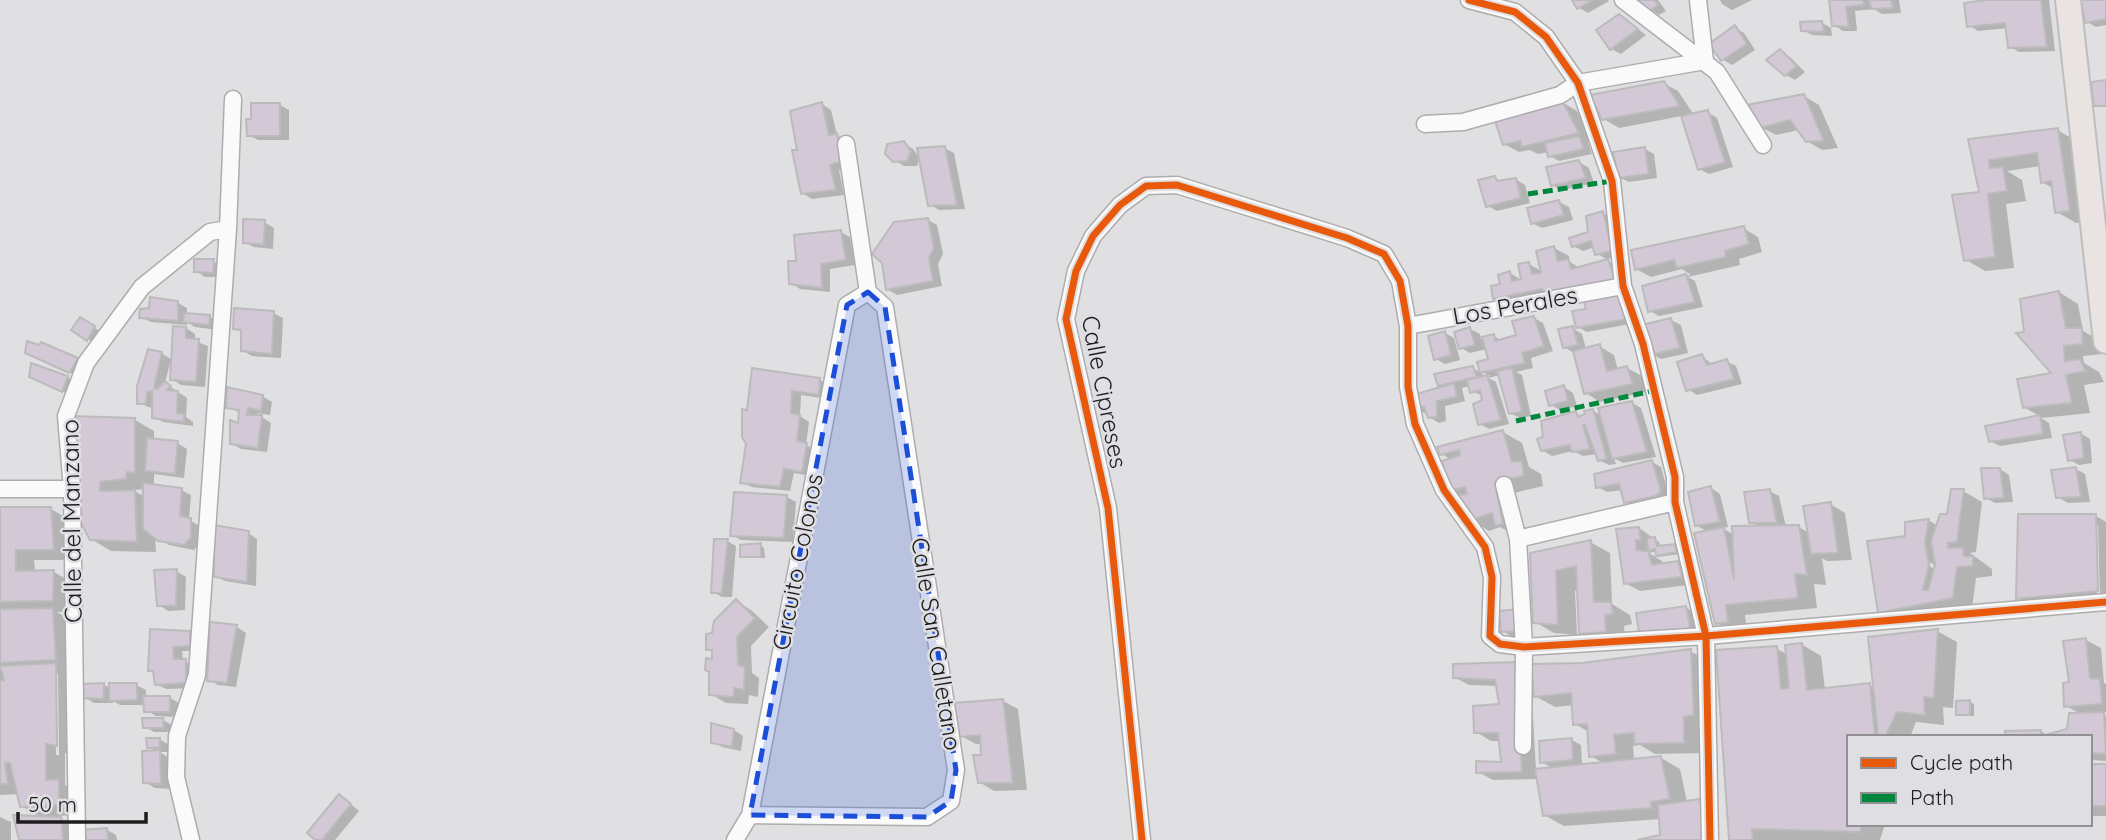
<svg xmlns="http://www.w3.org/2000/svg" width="2106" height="840" font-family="Quicksand,sans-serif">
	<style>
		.shadow { fill: #0003; fill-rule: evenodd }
		.building { fill: #d3c8d5; stroke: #bbbbbc; stroke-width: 2 }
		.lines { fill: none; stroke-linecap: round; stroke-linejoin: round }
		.street-casing { stroke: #adadaf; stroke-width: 19 }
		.primary-casing { stroke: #bebebf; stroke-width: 28 }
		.street { stroke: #fafafb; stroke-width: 16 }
		.primary { stroke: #e9e3e2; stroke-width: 24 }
		.quiet { stroke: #00873e; stroke-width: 5; stroke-dasharray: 10 5; stroke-linecap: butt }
		.cycleway-casing { stroke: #dfdfe3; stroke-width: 11 }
		.cycleway { stroke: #e8590c; stroke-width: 7 }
		.marked { fill: #1d4ed8; fill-opacity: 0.2; stroke: #1d4ed8; stroke-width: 5; stroke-dasharray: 14 9; stroke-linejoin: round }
		.labels { text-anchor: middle; stroke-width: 5; stroke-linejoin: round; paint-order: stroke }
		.street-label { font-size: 24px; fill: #1d1d1e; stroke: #dfdfe3 }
	</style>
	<rect width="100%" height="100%" fill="#e0e0e2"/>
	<path class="shadow" d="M 1574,0 L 1608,0 L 1609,1 L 1588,13 L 1579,8 Z
		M 1637,0 L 1658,0 L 1666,11 L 1659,15 Z
		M 1720,0 L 1752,0 L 1732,10 L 1722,4 Z
		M 1831,0 L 1899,0 L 1901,13 L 1882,14 L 1874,9 L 1855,11 L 1857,31 L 1843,31 L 1834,25 Z
		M 1998,0 L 2049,0 L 2055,51 L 2019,52 L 2010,47 L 2008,28 L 1978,31 L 1969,25 Z
		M 2083,0 L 2106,0 L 2106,25 L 2096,27 L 2087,22 Z
		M 1628,22 L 1646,35 L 1621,54 L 1611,49 L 1598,30 Z
		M 1822,23 L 1831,28 L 1832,36 L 1812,35 L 1803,30 Z
		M 1735,28 L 1744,33 L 1755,50 L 1732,65 L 1722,59 Z
		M 1781,52 L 1790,57 L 1805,72 L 1795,80 L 1786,75 Z
		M 1663,83 L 1678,91 L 1694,115 L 1707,112 L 1717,118 L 1733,167 L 1709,174 L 1699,169 L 1682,116 L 1619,128 L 1604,119 Z
		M 1804,96 L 1819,105 L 1838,148 L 1822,150 L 1807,141 L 1799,130 L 1776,135 L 1761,127 Z
		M 1562,102 L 1577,111 L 1592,140 L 1588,142 L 1592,154 L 1559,161 L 1550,156 L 1549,152 L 1538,154 L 1530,150 L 1519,152 L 1504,144 Z
		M 822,104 L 831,110 L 837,135 L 846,140 L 852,166 L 839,170 L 844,195 L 812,199 L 802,193 L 799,151 Z
		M 280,105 L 289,110 L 289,140 L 258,140 L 249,135 L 253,120 Z
		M 2057,130 L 2077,141 L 2089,222 L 2076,223 L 2057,212 L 2054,189 L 2042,182 L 2040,166 L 2007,171 L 2022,180 L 2026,201 L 2006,204 L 2014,268 L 1985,271 L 1965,259 L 1981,194 L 1970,141 Z
		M 903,143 L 913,149 L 920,158 L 917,166 L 904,166 L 894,160 Z
		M 944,148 L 954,153 L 965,209 L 939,210 L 929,204 Z
		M 1645,149 L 1654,154 L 1657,178 L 1629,182 L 1619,177 Z
		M 1579,162 L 1589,168 L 1594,183 L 1562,190 L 1552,185 Z
		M 1495,178 L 1502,182 L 1515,179 L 1525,185 L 1530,203 L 1497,211 L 1488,206 Z
		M 1559,202 L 1569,207 L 1573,220 L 1542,228 L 1532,223 Z
		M 1603,213 L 1612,218 L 1620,256 L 1606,259 L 1596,253 L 1595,247 L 1583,251 L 1573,246 L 1590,233 Z
		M 928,220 L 937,225 L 943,254 L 938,264 L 942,286 L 897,295 L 887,289 Z
		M 264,222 L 274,228 L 273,249 L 254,247 L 244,242 Z
		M 1743,228 L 1758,237 L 1762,252 L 1739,259 L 1740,265 L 1688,277 L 1695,281 L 1703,307 L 1659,316 L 1650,311 L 1644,287 L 1691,275 L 1682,269 L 1651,277 L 1636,269 Z
		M 841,232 L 850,237 L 855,265 L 830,269 L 830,292 L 800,289 L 791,283 L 798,263 Z
		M 1554,248 L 1569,256 L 1570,262 L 1580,268 L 1608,261 L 1622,269 L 1628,287 L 1509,306 L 1495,297 L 1510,273 L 1523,281 L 1529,264 L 1543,272 Z
		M 213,261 L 223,267 L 222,277 L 205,277 L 196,271 Z
		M 2059,292 L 2078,304 L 2083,331 L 2101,341 L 2102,354 L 2083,356 L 2084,363 L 2099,372 L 2104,382 L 2084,385 L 2090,413 L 2041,418 L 2049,423 L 2052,438 L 2000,446 L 1990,441 L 1987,427 L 2041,417 L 2024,407 L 2054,374 Z
		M 1619,295 L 1635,323 L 1587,332 L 1578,327 L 1588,310 Z
		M 178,303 L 187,308 L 187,315 L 210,317 L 219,322 L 218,330 L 195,327 L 187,322 L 187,325 L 151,322 L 141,317 L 151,310 Z
		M 273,313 L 283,318 L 281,358 L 252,356 L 242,350 L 243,333 L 235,328 Z
		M 1534,318 L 1543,323 L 1553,351 L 1531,358 L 1533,368 L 1516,372 L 1522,375 L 1531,416 L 1520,418 L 1510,413 L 1500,375 L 1488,378 L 1496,382 L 1509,424 L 1489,429 L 1480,424 L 1485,402 L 1483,396 L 1472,391 L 1470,386 L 1462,388 L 1465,401 L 1445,406 L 1446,421 L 1439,423 L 1429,417 L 1428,413 L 1424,413 L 1415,408 L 1444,388 L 1439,385 L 1472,368 L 1482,373 L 1484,378 L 1490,376 L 1481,371 L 1490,360 L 1487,349 L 1470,353 L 1461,348 L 1470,329 L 1480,334 L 1481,339 L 1494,336 L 1502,341 L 1518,336 Z
		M 80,319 L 103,333 L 97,345 L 74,329 Z
		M 1671,320 L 1681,325 L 1688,353 L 1661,359 L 1652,354 Z
		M 186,328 L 195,334 L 195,341 L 208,346 L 205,387 L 181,385 L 172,379 Z
		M 1572,328 L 1582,334 L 1586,349 L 1599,346 L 1614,355 L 1618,370 L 1627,368 L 1642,376 L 1646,392 L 1600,402 L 1586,393 L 1574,353 L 1564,347 Z
		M 1445,333 L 1454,338 L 1460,360 L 1445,364 L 1436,359 Z
		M 42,344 L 87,364 L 79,377 L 36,357 Z
		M 161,353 L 171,359 L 165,383 L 187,398 L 186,417 L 193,422 L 193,426 L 163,422 L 154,417 L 154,409 L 138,403 Z
		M 1702,356 L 1713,365 L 1726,361 L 1736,366 L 1742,384 L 1697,395 L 1688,389 Z
		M 754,370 L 820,380 L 829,385 L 828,399 L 801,395 L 800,416 L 809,422 L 806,445 L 815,450 L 811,476 L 794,473 L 790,491 L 752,487 L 742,482 L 748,444 Z
		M 67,377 L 77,383 L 72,396 L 40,381 Z
		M 1564,387 L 1573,393 L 1577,406 L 1560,410 L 1551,405 Z
		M 262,396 L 272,402 L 270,415 L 257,413 L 257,417 L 262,417 L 271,423 L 267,452 L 241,449 L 231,443 L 240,425 L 241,413 L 228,407 Z
		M 1632,403 L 1641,408 L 1656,457 L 1623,463 L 1614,458 L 1616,464 L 1609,465 L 1599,460 L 1597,454 L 1583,456 L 1573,451 L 1552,456 L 1542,450 L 1576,413 L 1582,417 L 1593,411 L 1601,415 Z
		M 74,418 L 135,420 L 154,431 L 154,441 L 177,443 L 187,449 L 184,478 L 154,474 L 154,486 L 181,490 L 191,495 L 189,520 L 200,526 L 200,543 L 194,550 L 169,545 L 155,536 L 156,552 L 111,551 L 91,539 ZM 145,489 L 145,497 L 133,490 Z
		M 1503,432 L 1522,443 L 1529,467 L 1541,474 L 1543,486 L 1514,493 L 1516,536 L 1500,527 L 1489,531 L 1470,519 L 1462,497 L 1451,490 L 1452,460 L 1442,454 Z
		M 2080,433 L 2090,439 L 2092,463 L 2079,465 L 2070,460 Z
		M 1652,462 L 1661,467 L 1669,496 L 1635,507 L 1626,501 L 1623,490 L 1607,492 L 1598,487 Z
		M 2000,469 L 2009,475 L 2013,502 L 1995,503 L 1986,498 Z
		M 2076,469 L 2085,474 L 2090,502 L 2068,503 L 2058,497 Z
		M 1711,488 L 1720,494 L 1728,527 L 1722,528 L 1734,535 L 1760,527 L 1751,522 L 1769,491 L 1779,496 L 1786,527 L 1799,527 L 1809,533 L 1830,504 L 1845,513 L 1852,560 L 1827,561 L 1822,558 L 1826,585 L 1814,584 L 1817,608 L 1745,615 L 1747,633 L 1736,634 L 1717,623 L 1708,532 L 1696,525 Z
		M 1963,491 L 1982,502 L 1976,552 L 1970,553 L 1992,569 L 1992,576 L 1976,578 L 1972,609 L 1899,623 L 1880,612 L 1906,537 L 1928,520 L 1938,526 L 1948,516 ZM 1923,558 L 1936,566 L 1936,570 L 1921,561 Z
		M 735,494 L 787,497 L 796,502 L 793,542 L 741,540 L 732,535 Z
		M 0,508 L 51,509 L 70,520 L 73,560 L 34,560 L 35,572 L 54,572 L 73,583 L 72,611 L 57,612 L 72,621 L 75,670 L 66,671 L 75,676 L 76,756 L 65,753 L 65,785 L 78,792 L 78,815 L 57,816 L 70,824 L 71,840 L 20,840 L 42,818 L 21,806 L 19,794 L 0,795 ZM 55,674 L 58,674 L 59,755 L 56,755 Z
		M 2096,516 L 2106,522 L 2106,603 L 2037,609 L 2018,598 ZM 2095,525 L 2098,525 L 2100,600 L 2097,600 Z
		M 1639,528 L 1659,542 L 1660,548 L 1675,546 L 1679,548 L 1680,554 L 1658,557 L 1657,551 L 1649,553 L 1662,561 L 1663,565 L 1678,563 L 1692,571 L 1696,584 L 1640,591 L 1625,583 Z
		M 248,533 L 257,539 L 256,586 L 225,581 L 215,576 Z
		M 727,541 L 736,546 L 732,597 L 722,597 L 713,592 Z
		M 1590,542 L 1610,553 L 1612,604 L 1630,615 L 1632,624 L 1624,626 L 1625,642 L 1600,644 L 1581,632 L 1579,590 L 1575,591 L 1577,635 L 1554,633 L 1535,622 L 1532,555 Z
		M 760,545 L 764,548 L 765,558 L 746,558 L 742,556 Z
		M 176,571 L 186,577 L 185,610 L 168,611 L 159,605 Z
		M 736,601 L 751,610 L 769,627 L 751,646 L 752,673 L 759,678 L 758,697 L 749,695 L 748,704 L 726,703 L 711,694 L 713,653 L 708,649 Z
		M 1685,607 L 1700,616 L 1705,639 L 1657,646 Z
		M 1501,613 L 1529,635 L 1512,637 L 1503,631 Z
		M 212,624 L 237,627 L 246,633 L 236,687 L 218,685 L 209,680 Z
		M 152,631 L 190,633 L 199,638 L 199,651 L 182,651 L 183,661 L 195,666 L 195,688 L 166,689 L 156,684 L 155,674 L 150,670 Z
		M 1937,631 L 1957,642 L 1953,708 L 1943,707 L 1944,725 L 1916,722 L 1910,737 L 1849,737 L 1849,824 L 1885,824 L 1880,840 L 1732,840 L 1776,648 L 1788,655 L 1801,644 L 1821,656 L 1825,690 L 1869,685 L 1875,688 Z
		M 2086,640 L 2101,648 L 2104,683 L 2106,684 L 2106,712 L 2101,713 L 2106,716 L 2106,761 L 2090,760 L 2090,737 L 2007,737 L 2041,731 L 2048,736 L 2069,731 L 2081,714 L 2066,706 Z
		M 1690,651 L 1710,662 L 1703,753 L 1655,754 L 1640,745 L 1633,746 L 1634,760 L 1661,758 L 1680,769 L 1687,802 L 1700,801 L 1714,809 L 1718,840 L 1645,840 L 1662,836 L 1661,819 L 1564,826 L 1544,815 L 1539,779 L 1493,780 L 1478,772 L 1503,763 L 1501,741 L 1491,741 L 1476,732 L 1501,705 L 1498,686 L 1469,685 L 1454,677 L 1516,664 L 1533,675 L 1583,665 ZM 1531,680 L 1534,680 L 1535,696 L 1555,707 L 1574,705 L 1575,724 L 1589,732 L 1591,756 L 1603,763 L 1582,766 L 1581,745 L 1572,740 L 1541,762 L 1553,768 L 1536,770 Z
		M 103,684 L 111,689 L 136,685 L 146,690 L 146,698 L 170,698 L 179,703 L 179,717 L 156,716 L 146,710 L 145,705 L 120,705 L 113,701 L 113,703 L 94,703 L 84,697 Z
		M 1003,701 L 1018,709 L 1027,790 L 994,791 L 979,782 L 983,757 L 982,744 L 976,744 L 961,736 Z
		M 1970,702 L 1974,704 L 1974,716 L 1962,716 L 1958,714 L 1958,703 Z
		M 163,720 L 172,725 L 173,732 L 154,732 L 145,727 Z
		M 734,730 L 743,736 L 741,751 L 722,747 L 713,742 Z
		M 159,739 L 169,745 L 169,752 L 160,752 L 169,758 L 170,789 L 155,788 L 145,782 L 158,752 L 149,747 Z
		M 2090,765 L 2106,766 L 2106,816 L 2090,816 Z
		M 348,802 L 359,811 L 335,840 L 318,840 Z
		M 0,817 L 11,822 L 11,840 L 0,840 Z
		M 107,830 L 116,835 L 117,840 L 83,840 Z"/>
	<path class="building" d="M 1572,0 L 1593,0 L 1577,9 Z
		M 1634,0 L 1654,0 L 1658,5 L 1649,11 Z
		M 1829,0 L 1863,0 L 1864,5 L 1846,7 L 1849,27 L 1832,26 Z
		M 1869,0 L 1891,0 L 1893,8 L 1871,9 Z
		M 1985,0 L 2041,0 L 2047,47 L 2008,48 L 2005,23 L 1967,27 L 1964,3 Z
		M 2081,0 L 2106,0 L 2106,19 L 2085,23 Z
		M 1619,14 L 1638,29 L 1610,50 L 1596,30 Z
		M 1822,21 L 1824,32 L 1801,31 L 1800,22 Z
		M 1735,25 L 1747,44 L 1721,61 L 1709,44 Z
		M 1780,49 L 1797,66 L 1785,76 L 1766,60 Z
		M 2106,80 L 2106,106 L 2094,106 L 2091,82 Z
		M 1664,81 L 1680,106 L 1602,120 L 1590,95 Z
		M 1804,94 L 1824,141 L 1806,142 L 1790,120 L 1760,128 L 1747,105 Z
		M 1562,100 L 1579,133 L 1522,147 L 1520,141 L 1503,145 L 1494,118 Z
		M 822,102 L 829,135 L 837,133 L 843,161 L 830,165 L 836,190 L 801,194 L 792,150 L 797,150 L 790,111 Z
		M 251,103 L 280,103 L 280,136 L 247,136 L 246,119 L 251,119 Z
		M 1708,110 L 1725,162 L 1698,170 L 1681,116 Z
		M 2058,128 L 2070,211 L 2055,213 L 2051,181 L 2041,183 L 2037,153 L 1989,160 L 1990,168 L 2003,167 L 2007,191 L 1988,194 L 1995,257 L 1964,261 L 1952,195 L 1979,192 L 1968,139 Z
		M 1579,136 L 1584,149 L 1548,157 L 1545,143 Z
		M 904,141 L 911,151 L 907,161 L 893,162 L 885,154 L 887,144 Z
		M 945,146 L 957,205 L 928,206 L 917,148 Z
		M 1645,147 L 1649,174 L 1618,178 L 1613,152 Z
		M 1579,160 L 1586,178 L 1551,186 L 1546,167 Z
		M 1495,176 L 1497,181 L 1516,178 L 1521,198 L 1486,207 L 1478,180 Z
		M 1559,200 L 1564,215 L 1531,224 L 1527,208 Z
		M 1603,211 L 1612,251 L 1595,255 L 1591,241 L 1572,247 L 1569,238 L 1588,232 L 1586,216 Z
		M 928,218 L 934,248 L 929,258 L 933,281 L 886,290 L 882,263 L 872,254 L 894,222 Z
		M 243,219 L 265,220 L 264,245 L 243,243 Z
		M 1744,226 L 1749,244 L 1725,251 L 1726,257 L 1677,268 L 1674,260 L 1635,270 L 1631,250 Z
		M 841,230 L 846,260 L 821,264 L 822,288 L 789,284 L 788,261 L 796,261 L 794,235 Z
		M 1554,246 L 1558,261 L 1568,259 L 1571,269 L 1608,259 L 1615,280 L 1544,293 L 1542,289 L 1493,299 L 1491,286 L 1500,284 L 1498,275 L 1510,271 L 1512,281 L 1521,279 L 1518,264 L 1529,262 L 1532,274 L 1541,273 L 1536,251 Z
		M 194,259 L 214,259 L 213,273 L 194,272 Z
		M 1686,274 L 1695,302 L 1648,312 L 1642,286 Z
		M 2059,291 L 2066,328 L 2082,328 L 2083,344 L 2064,346 L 2065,361 L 2080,359 L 2086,371 L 2066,375 L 2072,403 L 2023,408 L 2017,379 L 2051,373 L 2016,333 L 2024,332 L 2020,299 Z
		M 1619,293 L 1627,319 L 1576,328 L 1572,311 L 1586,309 L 1584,302 Z
		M 150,297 L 178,301 L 178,321 L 139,318 L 140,309 L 149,308 Z
		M 234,308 L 274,311 L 272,354 L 241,351 L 241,330 L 233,329 Z
		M 184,313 L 210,315 L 209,325 L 183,322 Z
		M 1534,316 L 1544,346 L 1522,353 L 1525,363 L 1480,373 L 1477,362 L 1488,359 L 1482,337 L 1494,334 L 1495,341 L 1516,335 L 1512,321 Z
		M 80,317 L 95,326 L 87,341 L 71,330 Z
		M 1671,318 L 1680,348 L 1650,355 L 1642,325 Z
		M 173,326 L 186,327 L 186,338 L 199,339 L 196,382 L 170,380 Z
		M 1573,326 L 1578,345 L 1563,348 L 1558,329 Z
		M 1470,327 L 1475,345 L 1459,349 L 1454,332 Z
		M 1445,331 L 1451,355 L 1434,360 L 1428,336 Z
		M 27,341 L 39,345 L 41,342 L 78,358 L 69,373 L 25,353 Z
		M 1600,344 L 1607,371 L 1627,366 L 1633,384 L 1584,394 L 1573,351 Z
		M 148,349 L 162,352 L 154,388 L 157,389 L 165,381 L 171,386 L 167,390 L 178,391 L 177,413 L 184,414 L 184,422 L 152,418 L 152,391 L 147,392 L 146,404 L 137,404 L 137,386 Z
		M 1702,354 L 1707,365 L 1727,359 L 1734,379 L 1686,391 L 1677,362 Z
		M 31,363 L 68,376 L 62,392 L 29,377 Z
		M 1473,366 L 1477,377 L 1438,386 L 1434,374 Z
		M 752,368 L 820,378 L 819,395 L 792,391 L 791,413 L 800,415 L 797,441 L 807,443 L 802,472 L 784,469 L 780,487 L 740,483 L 746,444 L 742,437 L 742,409 L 747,410 Z
		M 1512,368 L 1522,412 L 1509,414 L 1497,371 Z
		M 1487,375 L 1501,420 L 1478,425 L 1473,404 L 1482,400 L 1480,390 L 1470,393 L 1467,380 Z
		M 1454,383 L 1457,397 L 1437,401 L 1437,417 L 1428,418 L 1424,407 L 1413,409 L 1410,396 Z
		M 1564,385 L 1568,401 L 1549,406 L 1545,391 Z
		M 227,387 L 263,395 L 261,411 L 248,408 L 247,415 L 262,415 L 258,448 L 230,444 L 230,420 L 238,423 L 239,410 L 226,408 Z
		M 1632,401 L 1647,452 L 1612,459 L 1598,408 Z
		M 1593,409 L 1607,459 L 1598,461 L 1585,425 L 1583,425 L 1590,449 L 1572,452 L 1570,445 L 1541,451 L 1537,439 L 1543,437 L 1541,421 L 1576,411 L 1578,417 L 1585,414 L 1584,411 Z
		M 2040,415 L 2043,434 L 1989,442 L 1985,426 Z
		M 72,416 L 135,418 L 135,473 L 127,472 L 126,479 L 100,482 L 100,491 L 135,490 L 137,542 L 90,540 L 80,521 Z
		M 1503,430 L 1512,462 L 1522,461 L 1524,476 L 1495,482 L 1503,524 L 1495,526 L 1492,513 L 1468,521 L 1455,496 L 1467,494 L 1465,487 L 1449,491 L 1442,461 L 1460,455 L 1459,450 L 1440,455 L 1437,447 Z
		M 2081,432 L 2084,458 L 2068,461 L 2063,435 Z
		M 147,438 L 178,441 L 175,474 L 145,471 Z
		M 1652,460 L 1661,491 L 1656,496 L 1624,503 L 1619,484 L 1596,488 L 1594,474 Z
		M 2076,467 L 2081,497 L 2056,498 L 2051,470 Z
		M 1981,468 L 2000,468 L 2004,498 L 1984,499 Z
		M 143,483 L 182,488 L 180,516 L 191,518 L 191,538 L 184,545 L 158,541 L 143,529 Z
		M 1711,486 L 1720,522 L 1695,526 L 1688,492 Z
		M 1770,489 L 1777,523 L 1749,523 L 1744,492 Z
		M 1951,489 L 1964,489 L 1957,542 L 1948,543 L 1948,548 L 1963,547 L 1964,556 L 1973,556 L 1973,566 L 1957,567 L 1953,598 L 1878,613 L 1867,541 L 1905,536 L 1905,522 L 1929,519 L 1925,543 L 1929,564 L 1923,590 L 1928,590 L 1935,565 L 1931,541 L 1940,514 L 1947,514 Z
		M 734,492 L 787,495 L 784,538 L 730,536 Z
		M 1831,502 L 1838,553 L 1811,554 L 1803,506 Z
		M 0,507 L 51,507 L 54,550 L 16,550 L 16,571 L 54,570 L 53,601 L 0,602 Z
		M 2018,514 L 2096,514 L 2098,591 L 2016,599 Z
		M 214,525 L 249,531 L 247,582 L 214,577 Z
		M 1799,525 L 1807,575 L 1795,574 L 1798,598 L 1726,605 L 1728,622 L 1715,624 L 1694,533 L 1724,527 L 1734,579 L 1732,526 Z
		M 1639,527 L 1641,540 L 1636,540 L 1636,550 L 1648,551 L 1652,565 L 1678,561 L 1682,577 L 1624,584 L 1616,529 Z
		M 1655,537 L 1657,546 L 1675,544 L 1677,552 L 1656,556 L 1655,549 L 1648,551 L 1647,538 Z
		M 714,539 L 728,539 L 722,593 L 711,593 Z
		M 1591,540 L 1594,602 L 1611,602 L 1613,614 L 1605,615 L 1606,632 L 1579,634 L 1576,566 L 1556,571 L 1558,625 L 1533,623 L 1530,553 Z
		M 761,543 L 761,557 L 740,557 L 740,545 Z
		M 177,569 L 176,606 L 157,606 L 154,570 Z
		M 736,599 L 755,618 L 737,637 L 738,665 L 745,667 L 744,690 L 734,688 L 734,697 L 709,695 L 709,672 L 705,670 L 706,658 L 712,659 L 712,650 L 706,650 L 706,634 L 712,633 L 714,621 Z
		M 1686,606 L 1691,632 L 1640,638 L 1636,613 Z
		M 53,608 L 56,660 L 0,663 L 0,609 Z
		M 1520,609 L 1520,631 L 1501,632 L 1499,611 Z
		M 210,622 L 237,625 L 227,683 L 207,681 Z
		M 150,629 L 190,631 L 190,646 L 173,647 L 174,659 L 186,659 L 186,683 L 155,685 L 153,671 L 148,671 Z
		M 1938,629 L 1934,698 L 1924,697 L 1925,715 L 1897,712 L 1886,735 L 1878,735 L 1868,637 Z
		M 2086,638 L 2090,678 L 2100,679 L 2102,704 L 2064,707 L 2063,683 L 2069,682 L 2063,641 Z
		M 1802,643 L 1807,690 L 1870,683 L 1875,737 L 1849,737 L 1849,824 L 1862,824 L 1860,832 L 1752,829 L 1753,840 L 1729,840 L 1716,650 L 1777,646 L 1781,689 L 1789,688 L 1785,645 Z
		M 1691,649 L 1694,715 L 1684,717 L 1684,743 L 1634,744 L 1634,733 L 1614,735 L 1616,754 L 1589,757 L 1587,724 L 1573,725 L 1571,693 L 1534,697 L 1531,664 L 1582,663 Z
		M 1516,662 L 1522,772 L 1476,773 L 1476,761 L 1501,762 L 1498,733 L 1474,733 L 1473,706 L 1499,704 L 1495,680 L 1453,678 L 1453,664 Z
		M 56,663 L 57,746 L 46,744 L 46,780 L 59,779 L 59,805 L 20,807 L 10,763 L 5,763 L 8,784 L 0,784 L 0,681 L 4,680 L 0,666 Z
		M 104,683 L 104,699 L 82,698 L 81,684 Z
		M 109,683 L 137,683 L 137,700 L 109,701 Z
		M 143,696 L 170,696 L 170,712 L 144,712 Z
		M 1003,699 L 1013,783 L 978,783 L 973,755 L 981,755 L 980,735 L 960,737 L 954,703 Z
		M 1970,700 L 1970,715 L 1956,715 L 1956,701 Z
		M 2104,712 L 2106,754 L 2090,753 L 2090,737 L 2005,737 L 2005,731 L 2041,730 L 2041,736 L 2067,729 L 2069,713 Z
		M 142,718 L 163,718 L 164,728 L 143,728 Z
		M 711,723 L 734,729 L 732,747 L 711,743 Z
		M 146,738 L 160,738 L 160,748 L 147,748 Z
		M 1572,738 L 1573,760 L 1540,763 L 1539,741 Z
		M 160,750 L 161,784 L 143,783 L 142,751 Z
		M 1661,756 L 1670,799 L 1651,802 L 1652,808 L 1543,816 L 1535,769 Z
		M 2090,764 L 2106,764 L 2106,806 L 2090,806 Z
		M 339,794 L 351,804 L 322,840 L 315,840 L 307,833 Z
		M 1700,799 L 1705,840 L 1637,840 L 1660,835 L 1658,805 Z
		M 13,815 L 61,817 L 63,840 L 19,840 Z
		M 107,828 L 108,840 L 81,840 L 81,830 Z"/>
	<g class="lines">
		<g class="street-casing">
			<path id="street" d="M 1469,0 L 1515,12 L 1546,37 L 1578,83 L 1612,181 L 1623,286 L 1643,344 L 1675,477 L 1675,502 L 1706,636 L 1710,840
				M 1623,0 L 1717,72 L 1763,145
				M 1698,0 L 1705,61
				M 1425,124 L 1463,122 L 1560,95 L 1578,83 L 1705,61
				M 846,144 L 868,292
				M 1408,326 L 1623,286
				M 1504,485 L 1518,539 L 1524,647 L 1523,746
				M 0,489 L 72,489
				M 1518,539 L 1675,502
				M 750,815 L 927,817 L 951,801 L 956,770 L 885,307 L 868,292
				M 77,840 L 72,489 L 66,416 L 86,363 L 142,287 L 210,232 L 228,229
				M 191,840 L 176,777 L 177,736 L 197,675 L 228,229 L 233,99
				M 735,840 L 750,815 L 847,305 L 868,292
				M 1142,840 L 1108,508 L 1066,319 L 1076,271 L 1093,236 L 1120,205 L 1146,186 L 1177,185 L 1347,238 L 1384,254 L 1400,281 L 1408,326 L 1408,387 L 1415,424 L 1444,490 L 1485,547 L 1492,577 L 1490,636 L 1500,644 L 1524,647 L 1706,636 L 2106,602"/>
		</g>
		<g class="primary-casing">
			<path id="primary" d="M 2068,0 L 2106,341"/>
		</g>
		<use href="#street" class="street"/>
		<use href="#primary" class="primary"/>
		<path class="quiet" d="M 1528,194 L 1612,181
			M 1516,421 L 1652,391"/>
		<g class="cycleway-casing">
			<path id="cycleway" d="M 1469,0 L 1515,12 L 1546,37 L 1578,83 L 1612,181 L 1623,286 L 1643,344 L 1675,477 L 1675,502 L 1706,636 L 1710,840
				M 1142,840 L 1108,508 L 1066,319 L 1076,271 L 1093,236 L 1120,205 L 1146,186 L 1177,185 L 1347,238 L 1384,254 L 1400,281 L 1408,326 L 1408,387 L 1415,424 L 1444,490 L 1485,547 L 1492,577 L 1490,636 L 1500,644 L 1524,647 L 1706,636 L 2106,602"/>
		</g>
		<use href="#cycleway" class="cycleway"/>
	</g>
	<path class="marked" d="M 868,292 L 885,307 L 956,770 L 951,801 L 927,817 L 750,815 L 847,305 Z"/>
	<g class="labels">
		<g class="street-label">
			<text transform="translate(1515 306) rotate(-10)" y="8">Los Perales</text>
			<text transform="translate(1104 392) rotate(79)" y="8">Calle Cipreses</text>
			<text transform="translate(72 521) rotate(-91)" y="8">Calle del Manzano</text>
			<text transform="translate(798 562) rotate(-79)" y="8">Circuito Colonos</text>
			<text transform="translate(936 644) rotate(81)" y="8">Calle San Calletano</text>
		</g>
	</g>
	<rect x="1847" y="735" width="245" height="91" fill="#dfdfe3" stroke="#919194" stroke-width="2"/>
	<rect x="1861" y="758" width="35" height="10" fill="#e8590c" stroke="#919194" stroke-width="2"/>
	<text x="1910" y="770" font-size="21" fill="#1d1d1e">Cycle path</text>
	<rect x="1861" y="793" width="35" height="10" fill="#00873e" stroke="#919194" stroke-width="2"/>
	<text x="1910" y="805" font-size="21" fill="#1d1d1e">Path</text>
	<path d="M18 812v10h128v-10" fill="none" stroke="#1d1d1e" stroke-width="3.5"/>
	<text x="28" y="812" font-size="21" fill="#1d1d1e" stroke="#dfdfe3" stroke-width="5" paint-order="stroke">50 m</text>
</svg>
